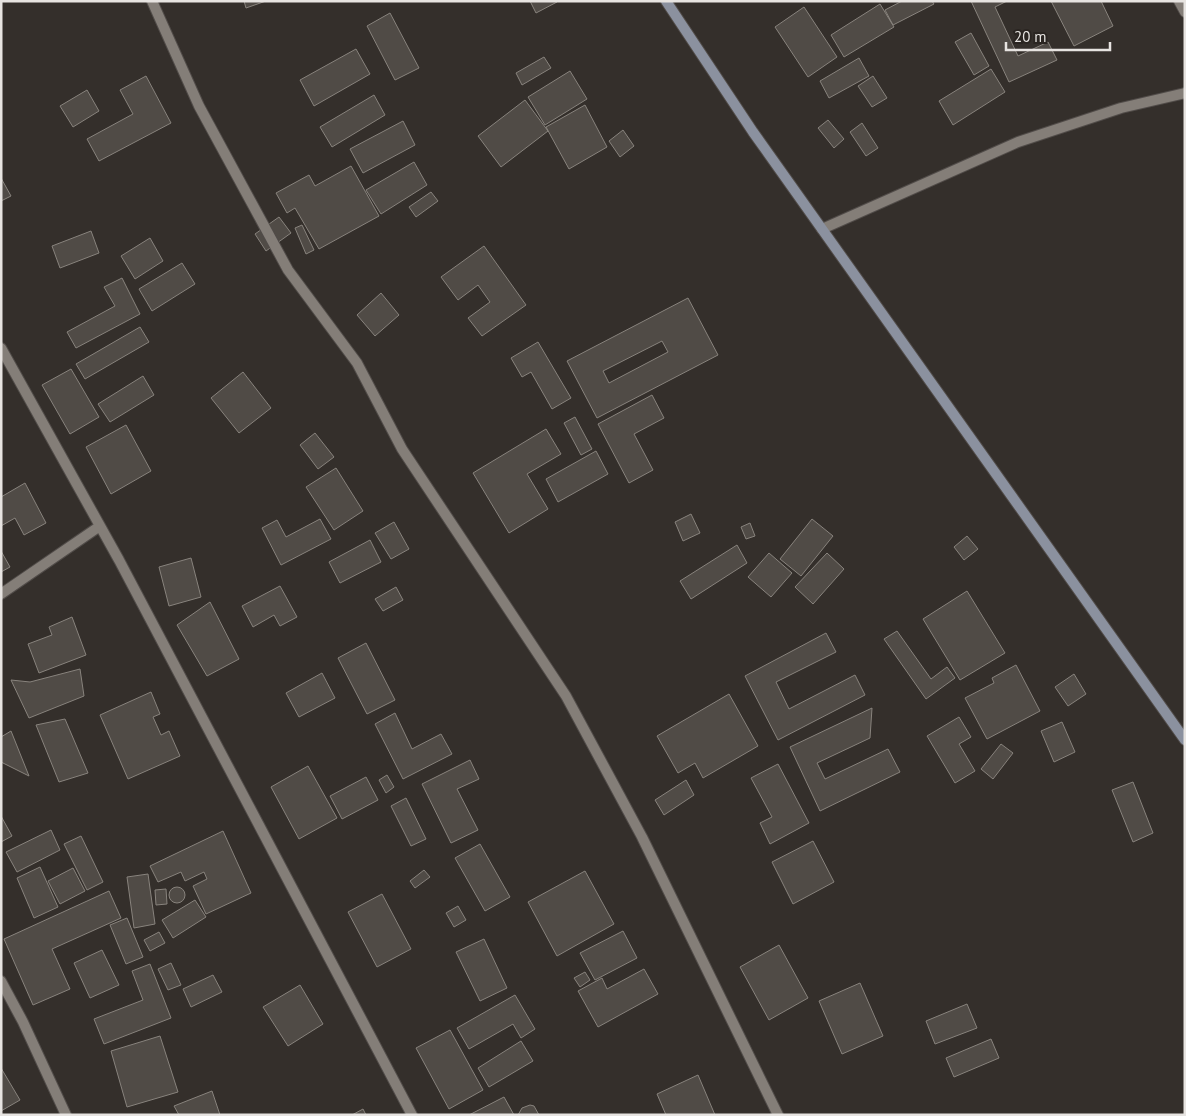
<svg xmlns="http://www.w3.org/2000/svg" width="1186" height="1116" font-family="'PT Sans',sans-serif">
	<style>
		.building { fill: #504b46; stroke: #88837d; fill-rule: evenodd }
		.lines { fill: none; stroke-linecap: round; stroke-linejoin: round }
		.minor-casing { stroke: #514c49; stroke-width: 12 }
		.secondary-casing { stroke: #514c49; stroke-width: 12 }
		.minor { stroke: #847e78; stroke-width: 10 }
		.secondary { stroke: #8b919f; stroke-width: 10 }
	</style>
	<rect width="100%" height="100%" fill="#342f2b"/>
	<path class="building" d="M 244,1 L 266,1 L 246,8 Z
		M 530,1 L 556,1 L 557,2 L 536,13 Z
		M 902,1 L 932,1 L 934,4 L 893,25 L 885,10 Z
		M 971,1 L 1007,1 L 995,7 L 1018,56 L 1048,42 L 1057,60 L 1009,82 Z
		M 1051,1 L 1101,1 L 1113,26 L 1074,46 Z
		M 880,4 L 894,27 L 844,57 L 831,35 Z
		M 804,7 L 837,57 L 808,77 L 775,27 Z
		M 390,13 L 419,68 L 395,80 L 367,26 Z
		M 971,33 L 989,66 L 974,75 L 955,42 Z
		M 356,49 L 370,74 L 314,106 L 300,80 Z
		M 544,57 L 551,68 L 522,85 L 516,73 Z
		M 859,58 L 869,76 L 829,98 L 820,81 Z
		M 991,69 L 1005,92 L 953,125 L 939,101 Z
		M 570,71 L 587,99 L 545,125 L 528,97 Z
		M 146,76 L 171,123 L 99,161 L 87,139 L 133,114 L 120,90 Z
		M 873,76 L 887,98 L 872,107 L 858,86 Z
		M 87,90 L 99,111 L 73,127 L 60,106 Z
		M 374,95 L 385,115 L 332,147 L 320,127 Z
		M 525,100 L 548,131 L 501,167 L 478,136 Z
		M 585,105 L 607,147 L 569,169 L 546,127 Z
		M 828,120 L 844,139 L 834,148 L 818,128 Z
		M 403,121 L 415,145 L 363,173 L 350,149 Z
		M 862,123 L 878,148 L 866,156 L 850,132 Z
		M 623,130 L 634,146 L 620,157 L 609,141 Z
		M 414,162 L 427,185 L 381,214 L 366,190 Z
		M 351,166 L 379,216 L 319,249 L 295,208 L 287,213 L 276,193 L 309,175 L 315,186 Z
		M 1,178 L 11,196 L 1,201 Z
		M 431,192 L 438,201 L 416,217 L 409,207 Z
		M 279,217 L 291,233 L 266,251 L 255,234 Z
		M 302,225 L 314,250 L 306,254 L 295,228 Z
		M 91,231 L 99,253 L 60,268 L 52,246 Z
		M 150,238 L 163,261 L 135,279 L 121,256 Z
		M 484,246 L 526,305 L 482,336 L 468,318 L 490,302 L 478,285 L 458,300 L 441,277 Z
		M 182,263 L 195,284 L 152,311 L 139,289 Z
		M 122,278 L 140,314 L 76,348 L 67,332 L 115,306 L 104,287 Z
		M 381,293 L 399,315 L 375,336 L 357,315 Z
		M 688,298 L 718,355 L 597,418 L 567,361 ZM 662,341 L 668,352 L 609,383 L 603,371 Z
		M 140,327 L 149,342 L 85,379 L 76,364 Z
		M 538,342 L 571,398 L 552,409 L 531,372 L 522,377 L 511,358 Z
		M 71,369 L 99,417 L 70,434 L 42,385 Z
		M 243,372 L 271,408 L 239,433 L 211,398 Z
		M 143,376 L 154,395 L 110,422 L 98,404 Z
		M 652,395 L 664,418 L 634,434 L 653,470 L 629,483 L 598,424 Z
		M 575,417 L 592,449 L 581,455 L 564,423 Z
		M 126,425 L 151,471 L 111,494 L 86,447 Z
		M 546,429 L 561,454 L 527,474 L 548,509 L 509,533 L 473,473 Z
		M 315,433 L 334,457 L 318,469 L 300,445 Z
		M 596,451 L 608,474 L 558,502 L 546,479 Z
		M 336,468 L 363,511 L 334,530 L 306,487 Z
		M 25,483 L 46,523 L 24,535 L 15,518 L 1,526 L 1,497 Z
		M 691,514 L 700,533 L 683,541 L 675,522 Z
		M 320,519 L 331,539 L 281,565 L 262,528 L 277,520 L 286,537 Z
		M 812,519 L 833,536 L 801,576 L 780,559 Z
		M 394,522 L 409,549 L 391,559 L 375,533 Z
		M 750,523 L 755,536 L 746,539 L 741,527 Z
		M 967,536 L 978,549 L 964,560 L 954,547 Z
		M 370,540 L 381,562 L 340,583 L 329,562 Z
		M 737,545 L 747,563 L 691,599 L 680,581 Z
		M 1,551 L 10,567 L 1,572 Z
		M 769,553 L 792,573 L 771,597 L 748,577 Z
		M 827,553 L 844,569 L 813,604 L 795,587 Z
		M 191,558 L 201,597 L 169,606 L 159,567 Z
		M 280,586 L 297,617 L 280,626 L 274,615 L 253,627 L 242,606 Z
		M 396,587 L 403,600 L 383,611 L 375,599 Z
		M 967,591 L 1005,653 L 960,680 L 923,619 Z
		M 210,602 L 239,659 L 207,676 L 177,625 Z
		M 72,617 L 86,655 L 39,673 L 28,644 L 52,635 L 49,627 Z
		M 897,631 L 931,679 L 947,667 L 955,678 L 926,699 L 884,639 Z
		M 826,633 L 836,652 L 776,682 L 789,709 L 855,675 L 865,695 L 778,740 L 745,676 Z
		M 366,643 L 395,700 L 367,714 L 338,658 Z
		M 1016,665 L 1040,711 L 987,739 L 965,698 L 994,683 L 992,678 Z
		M 80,669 L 84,696 L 29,718 L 11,680 L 30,682 Z
		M 322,673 L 335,698 L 299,717 L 286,693 Z
		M 1074,674 L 1086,694 L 1068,706 L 1055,687 Z
		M 151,692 L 160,714 L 153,717 L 161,735 L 169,731 L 180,756 L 128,779 L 100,715 Z
		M 729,694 L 758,746 L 703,778 L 695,763 L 678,773 L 657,736 Z
		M 872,708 L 870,738 L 817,763 L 825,779 L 888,749 L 900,772 L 820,811 L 790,747 Z
		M 395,713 L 412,749 L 441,734 L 452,754 L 403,779 L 375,724 Z
		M 959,717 L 971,737 L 959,744 L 975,771 L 955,783 L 927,736 Z
		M 65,719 L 88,773 L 59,782 L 36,725 Z
		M 1062,722 L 1075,752 L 1054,762 L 1041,731 Z
		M 11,731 L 29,776 L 1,762 L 1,737 Z
		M 1001,744 L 1013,753 L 993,779 L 981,769 Z
		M 470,760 L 479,779 L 457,789 L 478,830 L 451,843 L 422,784 Z
		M 778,764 L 809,823 L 770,844 L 760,823 L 772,817 L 751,778 Z
		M 308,766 L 337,818 L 299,839 L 271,787 Z
		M 387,775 L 394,787 L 386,793 L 379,780 Z
		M 366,777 L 378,800 L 342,819 L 330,796 Z
		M 686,780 L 694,795 L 664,815 L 655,800 Z
		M 1133,782 L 1153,833 L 1133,842 L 1112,790 Z
		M 406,798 L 426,839 L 411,846 L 391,806 Z
		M 1,816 L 12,836 L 1,842 Z
		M 51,830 L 60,850 L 17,872 L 6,852 Z
		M 223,831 L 251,893 L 206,914 L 193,886 L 207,879 L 204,872 L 185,881 L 181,872 L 158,882 L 150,866 Z
		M 81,836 L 103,882 L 87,890 L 64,844 Z
		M 813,841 L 834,882 L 793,904 L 772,862 Z
		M 480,844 L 510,897 L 485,911 L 455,858 Z
		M 40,867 L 58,907 L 34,918 L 17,878 Z
		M 73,868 L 85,891 L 60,904 L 48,881 Z
		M 424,870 L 430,877 L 415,888 L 410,881 Z
		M 585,871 L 614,924 L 557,956 L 528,902 Z
		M 148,874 L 155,924 L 134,928 L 127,877 Z
		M169 895a8 8 0 1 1 16 0a8 8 0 1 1-16 0Z
		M 166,889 L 167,904 L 156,905 L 155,890 Z
		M 109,891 L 121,918 L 52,949 L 70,989 L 33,1005 L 4,939 Z
		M 382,894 L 411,949 L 377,967 L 348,912 Z
		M 195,900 L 206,917 L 173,938 L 162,920 Z
		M 458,906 L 466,920 L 454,927 L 446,913 Z
		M 127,918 L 143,957 L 126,964 L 110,925 Z
		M 623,931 L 637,958 L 595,980 L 580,953 Z
		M 159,932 L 165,943 L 150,951 L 144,940 Z
		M 484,939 L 507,988 L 480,1001 L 456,952 Z
		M 779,945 L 808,998 L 769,1020 L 740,967 Z
		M 102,950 L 119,985 L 90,998 L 74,963 Z
		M 171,963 L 181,985 L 168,990 L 158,969 Z
		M 150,964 L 171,1018 L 104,1044 L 94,1019 L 143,1000 L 132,971 Z
		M 644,969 L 658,994 L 598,1027 L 578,991 L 602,978 L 607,989 Z
		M 585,972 L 590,980 L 580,987 L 574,978 Z
		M 213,975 L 222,992 L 191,1007 L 183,989 Z
		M 860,983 L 883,1036 L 842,1054 L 819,1001 Z
		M 300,985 L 323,1024 L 288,1046 L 263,1007 Z
		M 515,995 L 535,1029 L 521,1038 L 513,1024 L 469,1049 L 457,1028 Z
		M 967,1004 L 977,1028 L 935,1044 L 926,1021 Z
		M 450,1030 L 483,1090 L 449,1109 L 416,1048 Z
		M 160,1036 L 178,1092 L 127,1107 L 111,1051 Z
		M 991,1039 L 999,1058 L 954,1077 L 946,1058 Z
		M 521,1041 L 533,1061 L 489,1087 L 478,1068 Z
		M 1,1068 L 20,1100 L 1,1111 Z
		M 698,1075 L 715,1115 L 666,1115 L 657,1094 Z
		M 212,1091 L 220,1115 L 179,1115 L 174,1106 Z
		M 504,1097 L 514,1115 L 469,1115 Z
		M 530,1105 L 534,1106 L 539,1115 L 518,1115 L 522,1108 Z
		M 363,1109 L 366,1115 L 352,1115 Z"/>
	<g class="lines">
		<g class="minor-casing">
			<path id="minor" d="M 152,1 L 199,106 L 288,270 L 357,363 L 402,449 L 566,696 L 642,837 L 778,1115
				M 1179,1 L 1185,12
				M 822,229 L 1018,142 L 1121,108 L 1185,93
				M 1,348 L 119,560 L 412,1115
				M 1,594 L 100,526
				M 1,981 L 23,1022 L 66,1115"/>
		</g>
		<g class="secondary-casing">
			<path id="secondary" d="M 666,1 L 753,132 L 1185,740"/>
		</g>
		<use href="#minor" class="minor"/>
		<use href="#secondary" class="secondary"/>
	</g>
	<rect width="1186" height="1116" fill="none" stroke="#e7e4e1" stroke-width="5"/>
	<path d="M1006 42v8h104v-8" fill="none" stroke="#e7e4e1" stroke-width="2.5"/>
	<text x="1014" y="42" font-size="15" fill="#e7e4e1" stroke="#2a2521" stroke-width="4" paint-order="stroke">20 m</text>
</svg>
